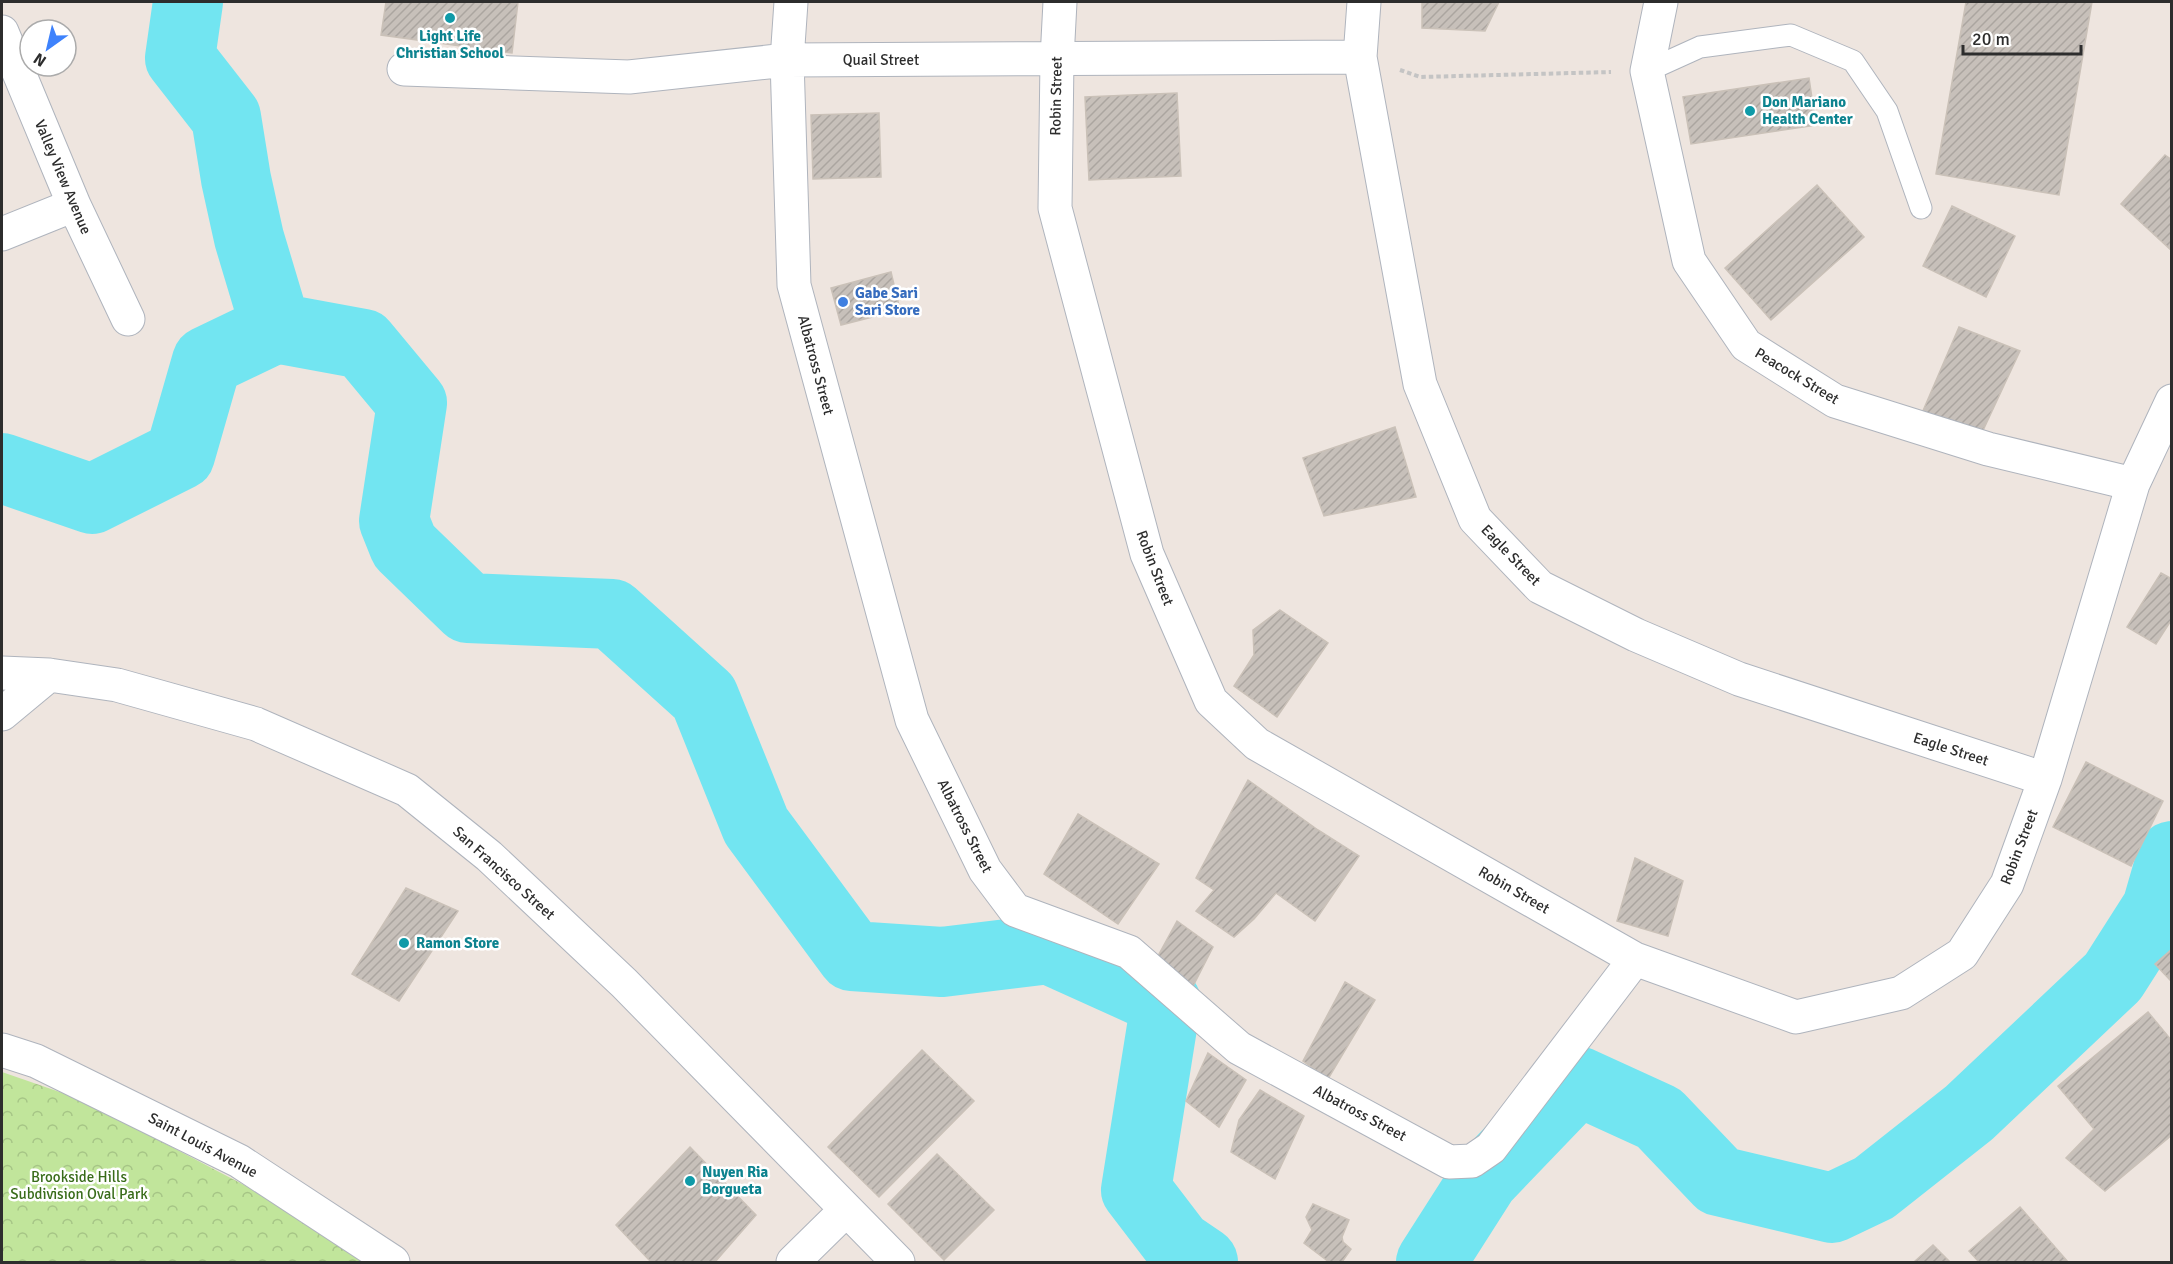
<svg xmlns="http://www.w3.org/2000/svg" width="2173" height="1264" font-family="Signika,sans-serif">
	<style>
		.forest { fill: url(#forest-crowns) }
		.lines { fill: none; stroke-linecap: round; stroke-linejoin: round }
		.river { stroke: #72e5f1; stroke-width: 70 }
		.building { fill: url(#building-hatch); stroke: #cac1b8; stroke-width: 1.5 }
		.service-casing { stroke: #afb4bd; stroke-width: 23 }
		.minor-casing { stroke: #afb4bd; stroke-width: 35 }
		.path { stroke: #c4c4c4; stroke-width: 4; stroke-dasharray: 4.5 3; stroke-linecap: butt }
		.service { stroke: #fff; stroke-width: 21 }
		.minor { stroke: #fff; stroke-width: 33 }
		.culture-dot { fill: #0f9aa8; stroke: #fff; stroke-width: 2 }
		.shop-dot { fill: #3f7fe0; stroke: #fff; stroke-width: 2 }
		.labels { text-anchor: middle; stroke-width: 5; stroke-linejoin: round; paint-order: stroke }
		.culture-label { font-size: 15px; font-weight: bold; fill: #0d838f; stroke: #fff; text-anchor: start }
		.street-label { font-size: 15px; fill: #2d2d2d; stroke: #fff }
		.shop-label { font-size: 15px; font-weight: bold; fill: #366cbe; stroke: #fff; text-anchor: start }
		.park-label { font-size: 15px; fill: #396c1a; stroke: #fff }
	</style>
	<defs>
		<pattern id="forest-crowns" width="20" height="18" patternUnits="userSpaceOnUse" patternTransform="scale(1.5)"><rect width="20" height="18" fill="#c1e59b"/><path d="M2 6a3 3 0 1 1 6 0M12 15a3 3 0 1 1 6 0" fill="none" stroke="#a6c586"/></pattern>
		<pattern id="building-hatch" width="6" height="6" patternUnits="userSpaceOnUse" patternTransform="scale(1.5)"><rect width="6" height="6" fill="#c7c0ba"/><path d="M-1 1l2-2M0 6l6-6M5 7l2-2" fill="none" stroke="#aba5a0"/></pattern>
	</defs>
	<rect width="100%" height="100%" fill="#eee5df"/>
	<path class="forest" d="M 2,1072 L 80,1099 L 267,1197 L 364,1262 L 2,1262 Z"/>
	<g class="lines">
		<path class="river" d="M 188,2 L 180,58 L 226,117 L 236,179 L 249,238 L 276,328
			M 2,468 L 92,499 L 180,455 L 207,361 L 276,328 L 363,344 L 412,403 L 394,521 L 404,546 L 468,608 L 612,614 L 704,697 L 756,826 L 852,956 L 942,962 L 1049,949 L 1166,1002 L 1136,1190 L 1178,1245 L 1203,1262
			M 1431,1262 L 1484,1179 L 1578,1081 L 1659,1118 L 1719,1181 L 1832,1208 L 1874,1188 L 1969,1113 L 2113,977 L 2157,908 L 2172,856"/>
	</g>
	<path class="building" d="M 386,2 L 518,2 L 512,53 L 381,35 Z
		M 1422,2 L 1499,2 L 1485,31 L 1422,28 Z
		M 1966,2 L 2092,2 L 2059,195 L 1936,174 Z
		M 1809,78 L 1816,125 L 1691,144 L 1683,97 Z
		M 1177,93 L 1181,176 L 1089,180 L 1085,97 Z
		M 879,113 L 881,177 L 813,179 L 811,115 Z
		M 2165,155 L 2172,160 L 2172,251 L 2121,204 Z
		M 1817,185 L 1864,237 L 1771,320 L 1725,268 Z
		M 1952,206 L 2015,236 L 1986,297 L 1923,266 Z
		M 891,272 L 900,310 L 841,325 L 831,288 Z
		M 1959,327 L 2020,351 L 1979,439 L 1922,413 Z
		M 1395,427 L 1416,497 L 1324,516 L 1303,458 Z
		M 2161,573 L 2172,579 L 2172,619 L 2156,644 L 2127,627 Z
		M 1280,610 L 1328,643 L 1277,717 L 1234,686 L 1254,655 L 1253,630 Z
		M 2086,762 L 2163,801 L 2131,866 L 2053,827 Z
		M 1248,780 L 1318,830 L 1359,856 L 1315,921 L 1276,893 L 1254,919 L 1234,937 L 1196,911 L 1214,890 L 1196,878 Z
		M 1078,814 L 1159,864 L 1118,924 L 1044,874 Z
		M 1635,858 L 1683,881 L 1668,936 L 1617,921 Z
		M 406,888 L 458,911 L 399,1001 L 352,974 Z
		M 1177,921 L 1213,947 L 1187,998 L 1153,965 Z
		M 2172,949 L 2172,982 L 2155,964 Z
		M 1345,982 L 1375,1000 L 1328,1079 L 1303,1061 Z
		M 2148,1012 L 2172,1041 L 2172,1135 L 2105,1191 L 2066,1158 L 2094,1129 L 2058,1086 Z
		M 922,1050 L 974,1101 L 879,1197 L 828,1147 Z
		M 1208,1053 L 1246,1080 L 1219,1127 L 1186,1101 Z
		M 1260,1090 L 1304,1116 L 1275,1179 L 1231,1152 L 1239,1120 Z
		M 690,1147 L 756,1215 L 715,1262 L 651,1262 L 616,1225 Z
		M 937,1154 L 994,1210 L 944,1260 L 888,1204 Z
		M 1313,1204 L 1349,1220 L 1342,1237 L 1343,1242 L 1351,1249 L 1342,1262 L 1329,1262 L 1304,1243 L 1312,1230 L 1306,1217 Z
		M 2020,1207 L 2068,1262 L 1979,1262 L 1969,1251 Z
		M 1933,1245 L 1950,1262 L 1914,1262 Z"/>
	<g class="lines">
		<g class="service-casing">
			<path id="service" d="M 1647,71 L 1700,47 L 1791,35 L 1853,61 L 1887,111 L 1921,208"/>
		</g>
		<g class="minor-casing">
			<path id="minor" d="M 791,2 L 787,60 L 794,285 L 912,720 L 985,870 L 1015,910 L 1129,952 L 1239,1048 L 1449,1162 L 1472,1161 L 1491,1148 L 1635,959
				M 1060,2 L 1057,59 L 1055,208 L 1147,554 L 1211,701 L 1257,744 L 1635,959 L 1796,1017 L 1901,993 L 1962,954 L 2007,884 L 2045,779 L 2133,484 L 2172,401
				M 1364,2 L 1360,57 L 1420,384 L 1475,519 L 1540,587 L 1636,635 L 1739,679 L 2045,779
				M 1661,2 L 1647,71 L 1689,261 L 1746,345 L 1835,401 L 1988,449 L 2133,484
				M 2,32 L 74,205 L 128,319
				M 404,69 L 629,77 L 787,60 L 1360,57
				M 2,234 L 74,205
				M 2,673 L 49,675 L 117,685 L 256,724 L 407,790 L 489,856 L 624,983 L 898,1262
				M 2,714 L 49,675
				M 2,1050 L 36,1061 L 239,1161 L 393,1262
				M 793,1262 L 846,1210"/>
		</g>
		<path class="path" d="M 1400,70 L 1420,77 L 1611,72"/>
		<use href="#service" class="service"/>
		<use href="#minor" class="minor"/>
	</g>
	<g class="culture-dot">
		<circle cx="450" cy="18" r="6"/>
		<circle cx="1750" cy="111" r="6"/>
		<circle cx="404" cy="943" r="6"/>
		<circle cx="690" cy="1181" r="6"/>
	</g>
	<circle class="shop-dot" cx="843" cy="302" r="6"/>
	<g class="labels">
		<g class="culture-label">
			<text x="450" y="41" text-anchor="middle">Light Life<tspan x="450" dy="17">Christian School</tspan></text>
			<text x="1762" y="107">Don Mariano<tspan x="1762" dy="17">Health Center</tspan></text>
			<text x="416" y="948">Ramon Store</text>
			<text x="702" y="1177">Nuyen Ria<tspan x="702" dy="17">Borgueta</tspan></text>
		</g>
		<g class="street-label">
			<text x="881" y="65">Quail Street</text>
			<text transform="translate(1056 96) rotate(-89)" y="5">Robin Street</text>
			<text transform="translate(63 177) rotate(67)" y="5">Valley View Avenue</text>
			<text transform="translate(816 365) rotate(75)" y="5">Albatross Street</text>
			<text transform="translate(1797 376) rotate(31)" y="5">Peacock Street</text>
			<text transform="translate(1511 555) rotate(46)" y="5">Eagle Street</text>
			<text transform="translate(1155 568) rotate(69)" y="5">Robin Street</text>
			<text transform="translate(1951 749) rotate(18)" y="5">Eagle Street</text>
			<text transform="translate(965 826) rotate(63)" y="5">Albatross Street</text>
			<text transform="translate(2019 847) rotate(-69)" y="5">Robin Street</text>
			<text transform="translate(504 873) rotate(42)" y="5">San Francisco Street</text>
			<text transform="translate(1514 890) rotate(30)" y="5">Robin Street</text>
			<text transform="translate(1360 1113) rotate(28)" y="5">Albatross Street</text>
			<text transform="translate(203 1145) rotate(28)" y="5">Saint Louis Avenue</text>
		</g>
		<g class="shop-label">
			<text x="855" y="298">Gabe Sari<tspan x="855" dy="17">Sari Store</tspan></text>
		</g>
		<g class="park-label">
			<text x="79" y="1182">Brookside Hills<tspan x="79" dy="17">Subdivision Oval Park</tspan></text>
		</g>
	</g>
	<rect width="2173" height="1264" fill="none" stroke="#2d2d2d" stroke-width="6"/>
	<g transform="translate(48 48) rotate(214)"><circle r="28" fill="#ffffff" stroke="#ababab" stroke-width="1.5"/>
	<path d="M0-4.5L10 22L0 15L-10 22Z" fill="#3e82fc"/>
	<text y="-9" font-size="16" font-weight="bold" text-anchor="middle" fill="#2d2d2d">N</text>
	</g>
	<path d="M1963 45v9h118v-9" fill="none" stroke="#2d2d2d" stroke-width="3"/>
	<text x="1972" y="45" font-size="18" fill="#2d2d2d" stroke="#ffffff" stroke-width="4.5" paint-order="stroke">20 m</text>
</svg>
